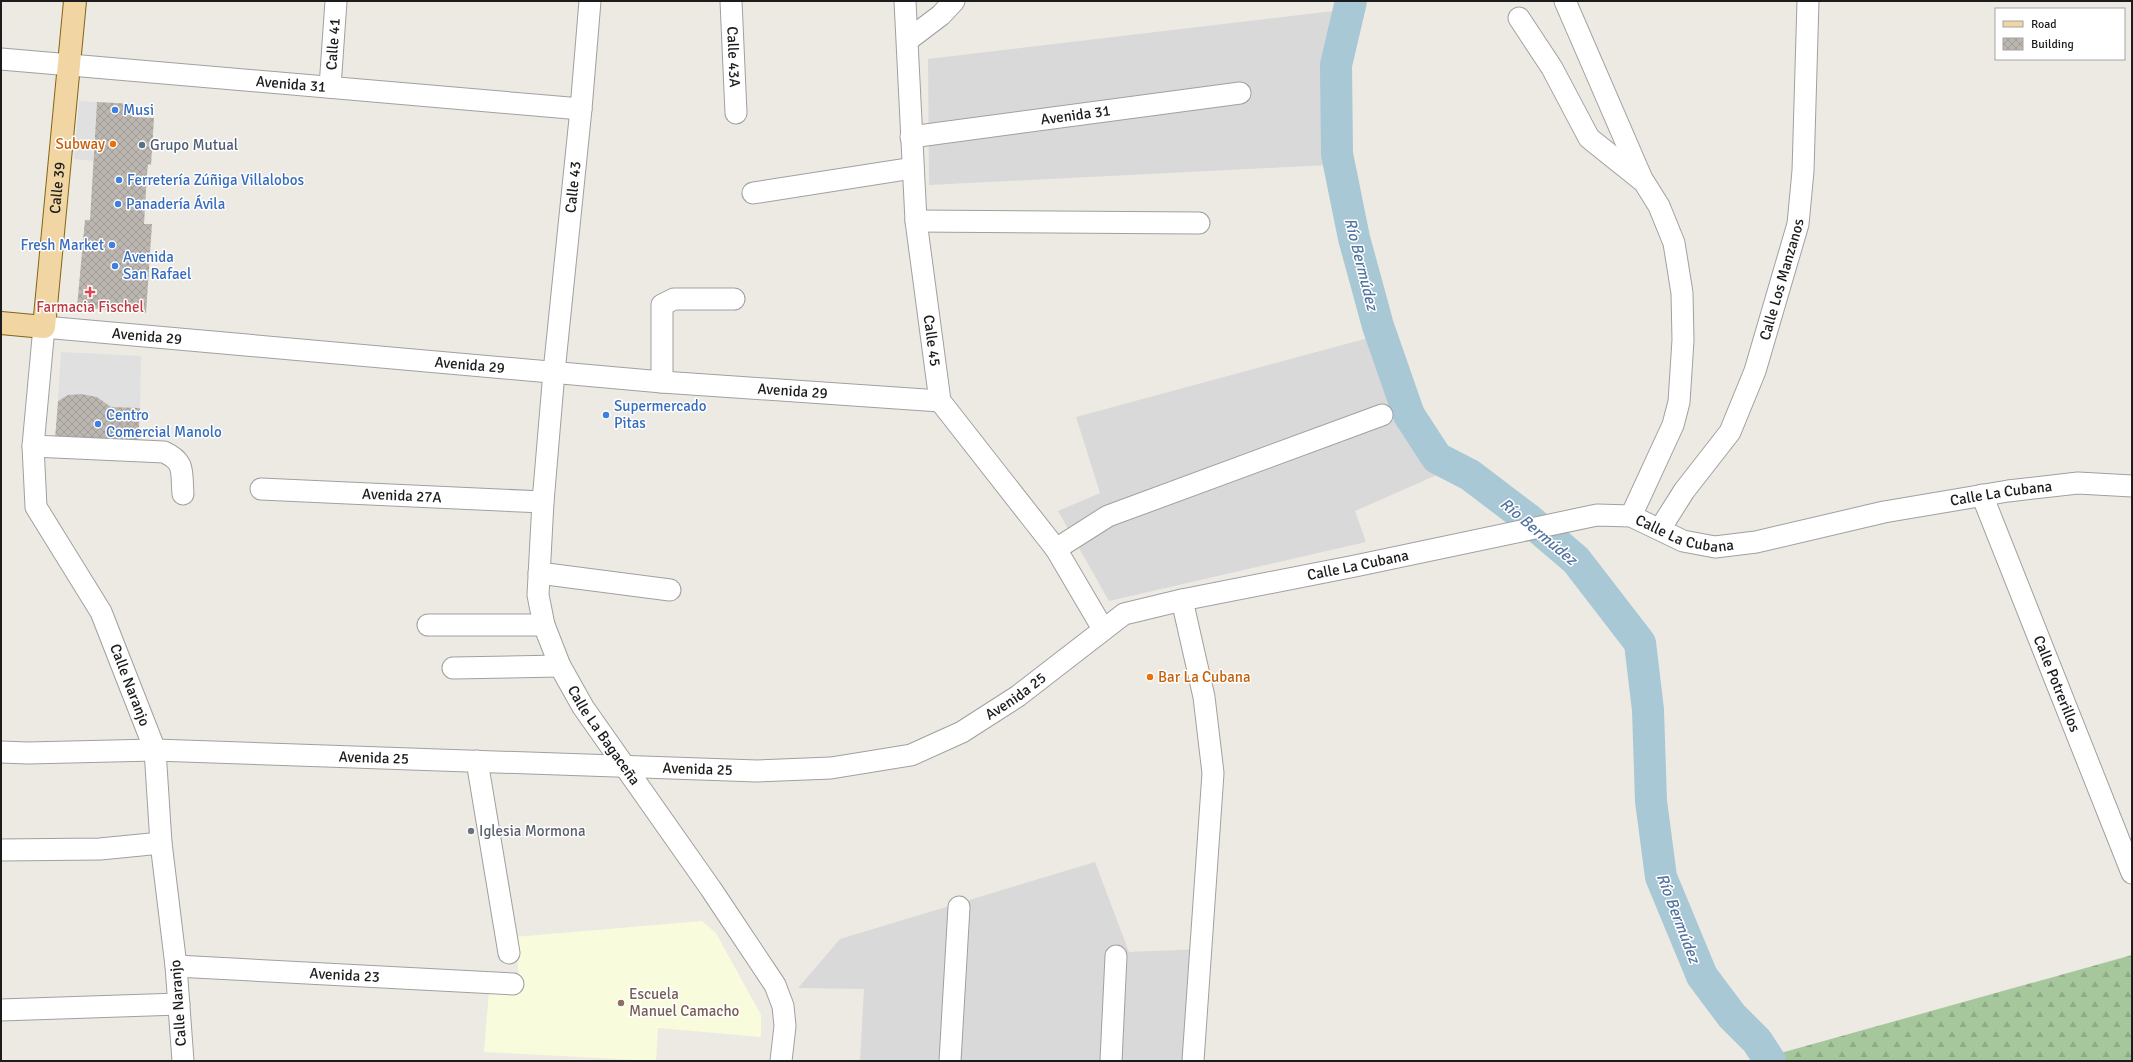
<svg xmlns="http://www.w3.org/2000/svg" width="2133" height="1062" font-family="Signika,sans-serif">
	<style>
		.residential { fill: #dad9d9 }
		.education { fill: #f9fbdd }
		.forest { fill: url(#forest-firs) }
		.parking { fill: #e0e0e0 }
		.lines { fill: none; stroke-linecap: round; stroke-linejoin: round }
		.river { stroke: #a8c8d5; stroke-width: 32 }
		.building { fill: url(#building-cross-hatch) }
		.minor-casing { stroke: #a0a0a0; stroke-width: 23 }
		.major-casing { stroke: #846610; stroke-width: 24 }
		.minor { stroke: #fff; stroke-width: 21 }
		.major { stroke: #f1d5a3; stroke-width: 22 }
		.shop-dot { fill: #3f7fe0; stroke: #fff; stroke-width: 1.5 }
		.food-dot { fill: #e8710a; stroke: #fff; stroke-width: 1.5 }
		.service-dot { fill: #5c6f8a; stroke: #fff; stroke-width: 1.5 }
		.health-dot { fill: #e0444e; stroke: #fff; stroke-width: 1.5 }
		.worship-dot { fill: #6b7280; stroke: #fff; stroke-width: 1.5 }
		.education-dot { fill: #8d6e63; stroke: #fff; stroke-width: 1.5 }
		.labels { text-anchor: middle; stroke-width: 3; stroke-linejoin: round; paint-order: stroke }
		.street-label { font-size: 15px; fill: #1c1c1c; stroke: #fff }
		.shop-label { font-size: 15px; fill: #366cbe; stroke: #fff; text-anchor: start }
		.food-label { font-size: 15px; fill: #c56008; stroke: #fff; text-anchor: end }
		.service-label { font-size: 15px; fill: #4e5e75; stroke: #fff; text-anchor: start }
		.health-label { font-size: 15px; fill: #be3a42; stroke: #fff }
		.worship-label { font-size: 15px; fill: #5b616d; stroke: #fff; text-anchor: start }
		.education-label { font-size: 15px; fill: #785e54; stroke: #fff; text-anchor: start }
		.water-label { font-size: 16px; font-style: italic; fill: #5475a0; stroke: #fff }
	</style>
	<defs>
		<pattern id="forest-firs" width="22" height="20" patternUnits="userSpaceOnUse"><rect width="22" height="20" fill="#a6c79c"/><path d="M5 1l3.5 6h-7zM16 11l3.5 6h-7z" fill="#8eaa86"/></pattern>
		<pattern id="building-cross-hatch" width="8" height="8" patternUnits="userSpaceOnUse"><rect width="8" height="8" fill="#bcb6b0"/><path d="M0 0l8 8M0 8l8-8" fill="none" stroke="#a19c97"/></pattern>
	</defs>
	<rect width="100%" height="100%" fill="#eceae3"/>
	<path class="residential" d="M 1342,10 L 1327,43 L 1325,88 L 1328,165 L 929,185 L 928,59 Z
		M 1372,337 L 1398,418 L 1439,474 L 1355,511 L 1366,542 L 1109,601 L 1058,511 L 1100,493 L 1076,417 Z
		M 1095,862 L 1129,952 L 1202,949 L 1200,1061 L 860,1061 L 864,989 L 798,988 L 840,939 Z"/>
	<path class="education" d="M 702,921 L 716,933 L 761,1015 L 761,1037 L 658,1028 L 656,1061 L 484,1052 L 489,991 L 521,990 L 514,937 Z"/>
	<path class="forest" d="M 2132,955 L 2132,1061 L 1752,1061 Z"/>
	<path class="parking" d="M 79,101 L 97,102 L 93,161 L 74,159 Z
		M 61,352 L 141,356 L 140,408 L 111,407 L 97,397 L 81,394 L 68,395 L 58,401 Z"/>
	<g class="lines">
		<path class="river" d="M 1351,1 L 1336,65 L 1337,154 L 1354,238 L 1378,326 L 1409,415 L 1437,458 L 1470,475 L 1528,519 L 1576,560 L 1640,643 L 1648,710 L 1651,801 L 1661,877 L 1702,976 L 1732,1016 L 1757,1041 L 1770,1061"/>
	</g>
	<path class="building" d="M 97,102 L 134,104 L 133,117 L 154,118 L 151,165 L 148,164 L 147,174 L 144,224 L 152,224 L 146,313 L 77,307 L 85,220 L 90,220 Z
		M 81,394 L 97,397 L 111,407 L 140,408 L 138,446 L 55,439 L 58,401 L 68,395 Z"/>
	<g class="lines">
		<g class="minor-casing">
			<g id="minor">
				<path id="s1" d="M 590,1 L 581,109 L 554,372 L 543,502 L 538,595 L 544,625 L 560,666 L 583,707 L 711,889 L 775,985 L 783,1006 L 785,1026 L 781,1061"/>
				<path id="s2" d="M 731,1 L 736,113"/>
				<path id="s3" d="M 905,1 L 916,221 L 940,401 L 1056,549 L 1103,629"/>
				<path d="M 1565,1 L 1642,179"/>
				<path d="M 1519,18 L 1552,68 L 1589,138 L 1644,182 L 1659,206 L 1674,243 L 1682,293 L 1683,340 L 1679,402 L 1673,425 L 1631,516"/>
				<path d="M 908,40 L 941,15 L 954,1"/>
				<path id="s4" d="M 1,59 L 581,109"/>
				<path id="s5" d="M 330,87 L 336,1"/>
				<path id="s6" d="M 911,137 L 1240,93"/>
				<path d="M 753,193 L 913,168"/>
				<path d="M 916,221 L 1199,223"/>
				<path d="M 662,382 L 662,305 L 674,299 L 734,299"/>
				<path d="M 33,446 L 164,452 C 186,462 181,472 183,494"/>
				<path id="s7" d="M 261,489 L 543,502"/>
				<path id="s8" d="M 1982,495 L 2132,873"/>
				<path id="s9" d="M 1660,529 L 1684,491 L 1730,432 L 1755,371 L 1798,224 L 1803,171 L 1808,1"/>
				<path d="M 1056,549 L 1108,516 L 1382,415"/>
				<path d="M 539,573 L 670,590"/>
				<path d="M 1182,600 L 1204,697 L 1213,773 L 1193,1061"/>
				<path d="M 428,625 L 544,625"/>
				<path d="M 453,668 L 560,666"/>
				<path id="s10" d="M 1,752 L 28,753 L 155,750 L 757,771 L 831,768 L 911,755 L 962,732 L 1018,696 L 1124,614 L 1182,600 L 1355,566 L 1597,515 L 1631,516 L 1683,541 L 1715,547 L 1756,542 L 1884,512 L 2008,491 L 2078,483 L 2132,486"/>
				<path d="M 477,761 L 509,953"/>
				<path d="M 1,850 L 100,849 L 161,843"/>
				<path id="s11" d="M 176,966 L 513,984"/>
				<path d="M 1,1010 L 179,1004"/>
				<path id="s12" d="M 183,1061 L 176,966 L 161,843 L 155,750 L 101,612 L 36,507 L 33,446 L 44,327 L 662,382 L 940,401"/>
				<path d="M 950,1061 L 959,907"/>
				<path d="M 1111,1061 L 1116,956"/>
			</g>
		</g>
		<g class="major-casing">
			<g id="major">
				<path id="s13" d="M 1,323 L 44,327 L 75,1"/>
			</g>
		</g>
		<use href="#minor" class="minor"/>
		<use href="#major" class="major"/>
	</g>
	<g class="shop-dot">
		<circle cx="115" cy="110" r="4"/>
		<circle cx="119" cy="180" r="4"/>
		<circle cx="118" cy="204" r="4"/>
		<circle cx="112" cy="245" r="4"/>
		<circle cx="115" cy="266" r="4"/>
		<circle cx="606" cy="415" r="4"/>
		<circle cx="98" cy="424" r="4"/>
	</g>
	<g class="food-dot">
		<circle cx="113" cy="144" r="4"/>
		<circle cx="1150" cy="677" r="4"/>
	</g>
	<circle class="service-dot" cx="142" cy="145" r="4"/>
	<path class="health-dot" d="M88 286h4v4h4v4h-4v4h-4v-4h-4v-4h4z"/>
	<circle class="worship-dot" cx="471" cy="831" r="4"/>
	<circle class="education-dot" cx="621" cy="1003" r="4"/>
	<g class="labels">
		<g class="street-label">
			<text dy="5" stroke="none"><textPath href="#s5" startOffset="43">Calle 41</textPath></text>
			<text dy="5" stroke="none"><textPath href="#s2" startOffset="56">Calle 43A</textPath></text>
			<text dy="5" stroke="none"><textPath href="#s4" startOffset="291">Avenida 31</textPath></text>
			<text dy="5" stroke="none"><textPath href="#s6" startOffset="166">Avenida 31</textPath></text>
			<text transform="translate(573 187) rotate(-84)" y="5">Calle 43</text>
			<text dy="5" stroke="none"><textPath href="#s13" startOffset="183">Calle 39</textPath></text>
			<text dy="5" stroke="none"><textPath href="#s9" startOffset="281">Calle Los Manzanos</textPath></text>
			<text dy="5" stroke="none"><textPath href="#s12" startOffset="868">Avenida 29</textPath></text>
			<text dy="5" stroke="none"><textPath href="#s3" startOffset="341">Calle 45</textPath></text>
			<text dy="5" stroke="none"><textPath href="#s12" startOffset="1192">Avenida 29</textPath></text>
			<text dy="5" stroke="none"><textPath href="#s12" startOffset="1516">Avenida 29</textPath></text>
			<text dy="5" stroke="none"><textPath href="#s10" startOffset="2067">Calle La Cubana</textPath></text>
			<text dy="5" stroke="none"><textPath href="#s7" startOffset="141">Avenida 27A</textPath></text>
			<text dy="5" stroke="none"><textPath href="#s10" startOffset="1743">Calle La Cubana</textPath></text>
			<text dy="5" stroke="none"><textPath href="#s10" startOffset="1407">Calle La Cubana</textPath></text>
			<text dy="5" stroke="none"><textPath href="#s8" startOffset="203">Calle Potrerillos</textPath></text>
			<text transform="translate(130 685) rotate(69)" y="5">Calle Naranjo</text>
			<text dy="5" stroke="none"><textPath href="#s10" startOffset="1032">Avenida 25</textPath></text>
			<text dy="5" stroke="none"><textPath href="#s1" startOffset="753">Calle La Bagaceña</textPath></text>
			<text dy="5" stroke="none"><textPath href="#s10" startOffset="373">Avenida 25</textPath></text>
			<text dy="5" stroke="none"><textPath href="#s10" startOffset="697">Avenida 25</textPath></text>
			<text dy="5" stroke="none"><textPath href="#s11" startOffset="169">Avenida 23</textPath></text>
			<text transform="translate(178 1003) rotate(-94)" y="5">Calle Naranjo</text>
		</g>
		<g class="shop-label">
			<text x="123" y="115">Musi</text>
			<text x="127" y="185">Ferretería Zúñiga Villalobos</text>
			<text x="126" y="209">Panadería Ávila</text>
			<text x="104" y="250" text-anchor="end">Fresh Market</text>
			<text x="123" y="262">Avenida<tspan x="123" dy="17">San Rafael</tspan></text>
			<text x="614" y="411">Supermercado<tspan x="614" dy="17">Pitas</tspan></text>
			<text x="106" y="420">Centro<tspan x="106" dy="17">Comercial Manolo</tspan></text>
		</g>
		<g class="food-label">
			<text x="105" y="149">Subway</text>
			<text x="1158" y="682" text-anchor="start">Bar La Cubana</text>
		</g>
		<g class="service-label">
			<text x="150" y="150">Grupo Mutual</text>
		</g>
		<g class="health-label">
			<text x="90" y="312">Farmacia Fischel</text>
		</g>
		<g class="worship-label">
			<text x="479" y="836">Iglesia Mormona</text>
		</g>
		<g class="education-label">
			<text x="629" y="999">Escuela<tspan x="629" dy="17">Manuel Camacho</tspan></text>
		</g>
		<g class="water-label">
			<text transform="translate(1362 264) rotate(76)" y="6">Río Bermúdez</text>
			<text transform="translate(1539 531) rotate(40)" y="6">Río Bermúdez</text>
			<text transform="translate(1679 918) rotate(69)" y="6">Río Bermúdez</text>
		</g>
	</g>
	<rect width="2133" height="1062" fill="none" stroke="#1c1c1c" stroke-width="4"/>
	<rect x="1995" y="8" width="130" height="52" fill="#ffffff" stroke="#a4a4a4"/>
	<rect x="2003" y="21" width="20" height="6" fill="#f1d5a3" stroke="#a4a4a4"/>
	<text x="2031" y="28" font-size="12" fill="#1c1c1c">Road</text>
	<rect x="2003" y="38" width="20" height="12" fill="url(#building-cross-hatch)" stroke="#a4a4a4"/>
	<text x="2031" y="48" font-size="12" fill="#1c1c1c">Building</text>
</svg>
